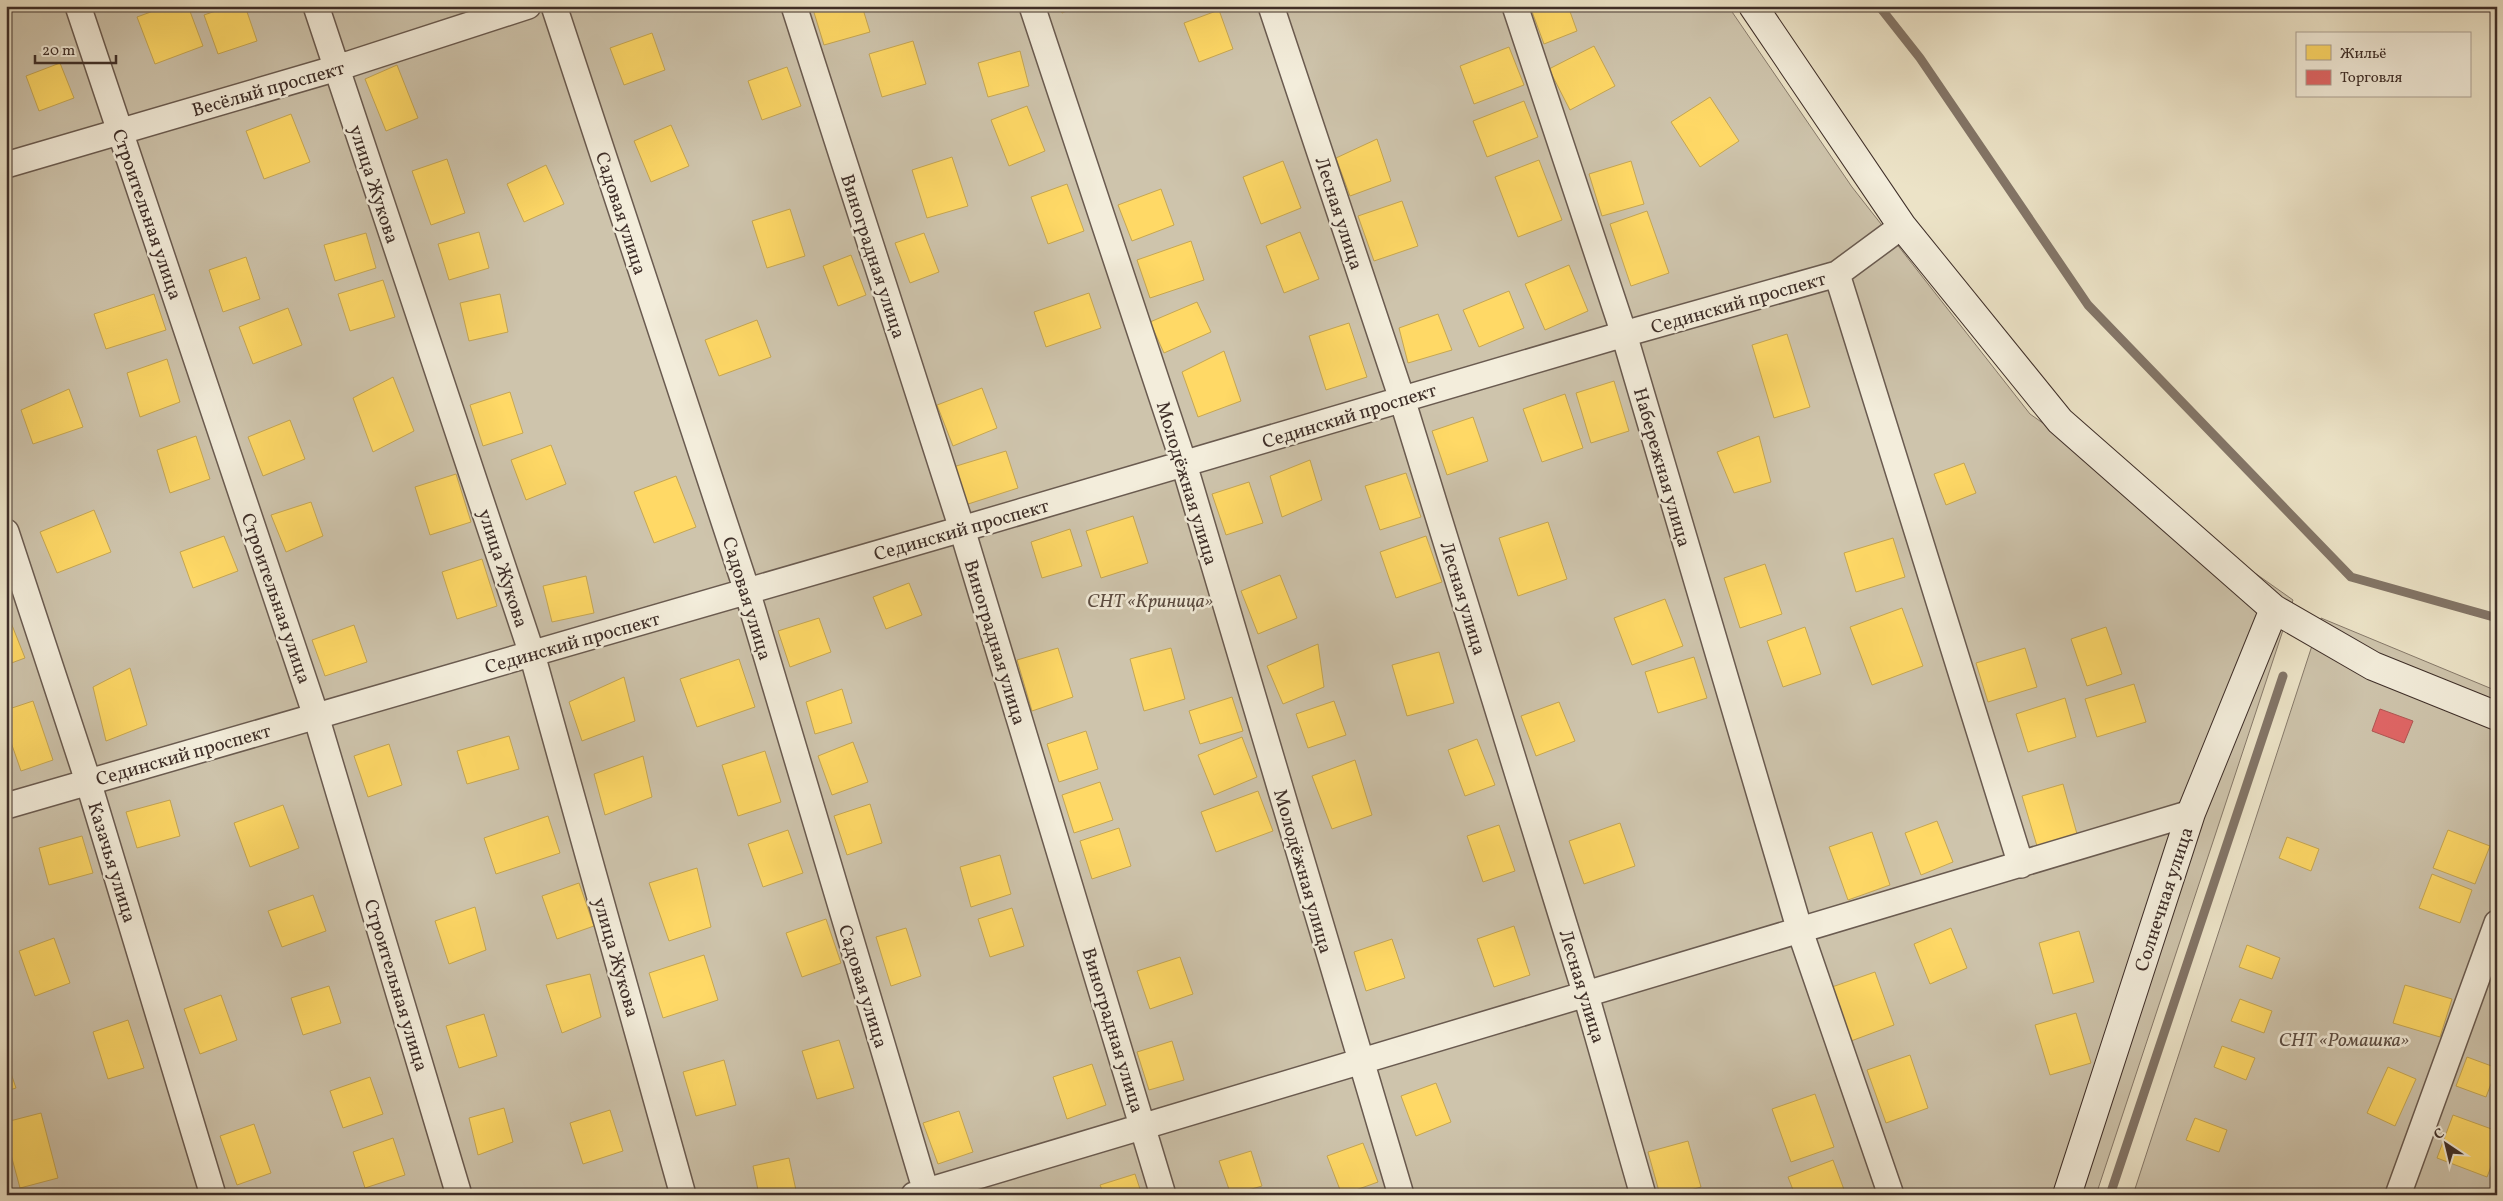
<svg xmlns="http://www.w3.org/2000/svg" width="2503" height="1201" font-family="Vollkorn,serif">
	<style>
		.green { fill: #cec4ac; stroke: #86796a }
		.homes { fill: #ffd966; stroke: #c5a653 }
		.shops { fill: #e06666; stroke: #af5553 }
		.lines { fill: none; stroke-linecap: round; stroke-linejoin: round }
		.stream { stroke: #837567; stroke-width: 9 }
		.street-casing { stroke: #6a5b50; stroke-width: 28 }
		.secondary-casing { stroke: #3e2e28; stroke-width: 30 }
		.street { stroke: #f3eddb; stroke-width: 25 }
		.secondary { stroke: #f3eddb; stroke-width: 28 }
		.labels { text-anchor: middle; stroke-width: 5; stroke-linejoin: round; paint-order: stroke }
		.street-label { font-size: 19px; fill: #3e2e28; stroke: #f3eddb }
		.park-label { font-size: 19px; font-style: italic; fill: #5b4c42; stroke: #f3eddb }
	</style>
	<rect width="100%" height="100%" fill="#ece3c7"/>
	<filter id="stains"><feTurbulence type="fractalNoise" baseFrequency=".004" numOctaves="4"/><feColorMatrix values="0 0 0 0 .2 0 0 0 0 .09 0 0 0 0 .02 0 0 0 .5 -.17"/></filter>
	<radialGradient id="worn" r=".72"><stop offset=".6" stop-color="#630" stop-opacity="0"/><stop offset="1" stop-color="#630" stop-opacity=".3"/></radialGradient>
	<path class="green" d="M 6,6 L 1728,6 L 1852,187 L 2030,414 L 2293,600 L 2096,1195 L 6,1195 Z
		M 2321,618 L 2497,691 L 2497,1195 L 2133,1195 Z"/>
	<path class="homes" d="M 167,6 L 188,6 L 203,46 L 155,64 L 137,17 Z
		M 230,6 L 245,6 L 257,41 L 218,54 L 204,15 Z
		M 812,6 L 862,6 L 870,32 L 824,45 Z
		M 1059,6 L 1078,6 L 1062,13 Z
		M 1530,6 L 1568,6 L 1577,31 L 1544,44 Z
		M 1219,10 L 1233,49 L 1199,62 L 1184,23 Z
		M 652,33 L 665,70 L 624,85 L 610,48 Z
		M 913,41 L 926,84 L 882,97 L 869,54 Z
		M 1594,46 L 1615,86 L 1570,110 L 1549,69 Z
		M 1509,47 L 1524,85 L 1474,104 L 1460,66 Z
		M 1020,51 L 1029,86 L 988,97 L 978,63 Z
		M 60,63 L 74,98 L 39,111 L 26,76 Z
		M 397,65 L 418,118 L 386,131 L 365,79 Z
		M 787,67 L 801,106 L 762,120 L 748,81 Z
		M 1710,97 L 1739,141 L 1700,167 L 1671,122 Z
		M 1524,101 L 1538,137 L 1487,157 L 1473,121 Z
		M 1027,106 L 1045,151 L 1009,166 L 991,120 Z
		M 291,114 L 310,162 L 264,179 L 246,131 Z
		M 671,125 L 689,166 L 651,182 L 634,141 Z
		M 1377,139 L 1391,181 L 1350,196 L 1336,158 Z
		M 952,157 L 968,206 L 927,218 L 912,170 Z
		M 447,159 L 465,213 L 431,225 L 412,171 Z
		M 1539,160 L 1562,220 L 1518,237 L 1495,177 Z
		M 1283,161 L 1301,208 L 1261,224 L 1243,177 Z
		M 1631,161 L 1644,204 L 1602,216 L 1589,174 Z
		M 546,165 L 564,204 L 524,222 L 507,184 Z
		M 1067,184 L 1084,231 L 1048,244 L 1031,197 Z
		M 1161,189 L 1174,225 L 1132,241 L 1118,205 Z
		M 1402,201 L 1418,246 L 1374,261 L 1358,216 Z
		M 790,209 L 805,256 L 767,268 L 752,221 Z
		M 1647,211 L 1669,273 L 1631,286 L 1610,224 Z
		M 479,232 L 489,268 L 449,280 L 438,244 Z
		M 1300,232 L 1319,279 L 1284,293 L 1266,246 Z
		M 366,233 L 376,268 L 335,281 L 324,245 Z
		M 924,233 L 939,272 L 910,283 L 895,243 Z
		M 1191,241 L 1204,280 L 1150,298 L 1137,260 Z
		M 851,255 L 866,295 L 838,306 L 823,266 Z
		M 246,257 L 260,299 L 223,312 L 209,270 Z
		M 1569,265 L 1588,311 L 1545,330 L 1525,284 Z
		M 383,280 L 395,317 L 350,331 L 338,294 Z
		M 1509,291 L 1524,328 L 1479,347 L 1463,310 Z
		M 1089,293 L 1101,328 L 1046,347 L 1034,312 Z
		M 154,294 L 166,330 L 106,349 L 94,314 Z
		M 500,294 L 508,332 L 469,341 L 460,303 Z
		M 1197,302 L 1211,332 L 1164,353 L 1150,322 Z
		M 288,308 L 302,345 L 253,364 L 239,327 Z
		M 1438,314 L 1452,350 L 1408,363 L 1399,328 Z
		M 757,320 L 771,357 L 719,376 L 705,340 Z
		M 1349,323 L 1367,377 L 1326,390 L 1309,336 Z
		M 1787,334 L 1810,407 L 1774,418 L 1752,345 Z
		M 1224,351 L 1241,401 L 1198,417 L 1182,372 Z
		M 167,359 L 180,402 L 140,417 L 127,373 Z
		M 393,377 L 414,431 L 373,452 L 353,398 Z
		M 1614,381 L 1629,431 L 1591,443 L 1576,393 Z
		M 982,388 L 997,428 L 953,446 L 937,405 Z
		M 69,389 L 83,427 L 33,444 L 21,410 Z
		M 510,392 L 523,433 L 483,446 L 470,405 Z
		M 1565,394 L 1583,448 L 1542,462 L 1523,409 Z
		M 1473,417 L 1488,461 L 1447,475 L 1432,431 Z
		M 290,420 L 305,459 L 263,476 L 248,437 Z
		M 196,436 L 210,479 L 170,493 L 157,450 Z
		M 1759,436 L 1771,482 L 1734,493 L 1717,452 Z
		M 551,445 L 566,484 L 526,500 L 511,460 Z
		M 1006,451 L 1018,488 L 965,505 L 953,467 Z
		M 1310,460 L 1322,500 L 1282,517 L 1270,476 Z
		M 1964,463 L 1976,493 L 1946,505 L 1934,474 Z
		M 1406,473 L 1421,517 L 1380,530 L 1365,486 Z
		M 456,474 L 471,522 L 430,535 L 415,487 Z
		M 676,476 L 696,527 L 654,543 L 634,492 Z
		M 1249,482 L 1263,523 L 1226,535 L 1212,494 Z
		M 311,502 L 323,536 L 286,552 L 271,515 Z
		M 94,510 L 111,552 L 57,573 L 40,532 Z
		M 1133,516 L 1148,563 L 1101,578 L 1086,531 Z
		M 1548,522 L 1567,579 L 1518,596 L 1499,538 Z
		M 1070,529 L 1082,566 L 1042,578 L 1031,542 Z
		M 224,536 L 238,571 L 193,588 L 180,552 Z
		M 1426,536 L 1442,582 L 1396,598 L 1380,552 Z
		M 1893,538 L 1905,577 L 1856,592 L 1844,553 Z
		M 482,559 L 497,606 L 457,619 L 442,572 Z
		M 1765,564 L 1782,614 L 1740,628 L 1724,578 Z
		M 1280,575 L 1297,618 L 1258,634 L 1241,591 Z
		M 586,576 L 594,613 L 552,622 L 543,586 Z
		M 909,583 L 922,615 L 886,629 L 873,597 Z
		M 1665,599 L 1683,646 L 1632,665 L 1614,618 Z
		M 1902,608 L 1923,666 L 1872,685 L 1850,627 Z
		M 6,610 L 25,658 L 6,665 Z
		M 819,618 L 831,652 L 790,667 L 778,631 Z
		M 354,625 L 367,662 L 325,676 L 312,640 Z
		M 1805,627 L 1821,674 L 1783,687 L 1767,641 Z
		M 2106,627 L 2122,674 L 2087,686 L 2071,639 Z
		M 1318,644 L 1324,687 L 1283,704 L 1267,666 Z
		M 1058,648 L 1073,697 L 1032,711 L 1017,660 Z
		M 1171,648 L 1185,699 L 1144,711 L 1130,659 Z
		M 2025,648 L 2037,687 L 1988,702 L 1976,663 Z
		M 1439,652 L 1454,703 L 1407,716 L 1392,665 Z
		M 1694,657 L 1707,698 L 1658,713 L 1645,672 Z
		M 739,659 L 755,707 L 697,727 L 680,679 Z
		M 130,668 L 147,725 L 106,741 L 93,687 Z
		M 624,677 L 635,721 L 582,741 L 569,702 Z
		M 2134,684 L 2146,722 L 2097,737 L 2085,699 Z
		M 842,689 L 852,723 L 815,734 L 806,702 Z
		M 1232,697 L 1243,731 L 1200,744 L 1189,711 Z
		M 2065,698 L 2076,737 L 2028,752 L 2016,714 Z
		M 33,701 L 53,760 L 21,771 L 6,728 L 6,710 Z
		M 1334,701 L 1346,735 L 1308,748 L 1296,714 Z
		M 1559,702 L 1575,741 L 1536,756 L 1521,716 Z
		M 1086,731 L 1098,769 L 1059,782 L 1047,744 Z
		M 509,736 L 519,769 L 467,784 L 457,751 Z
		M 1242,737 L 1257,777 L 1214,795 L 1198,755 Z
		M 1477,739 L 1495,785 L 1465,796 L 1448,750 Z
		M 853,742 L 868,782 L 832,795 L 818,756 Z
		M 389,744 L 402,785 L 368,797 L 354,756 Z
		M 765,751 L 781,802 L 738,816 L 722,765 Z
		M 643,756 L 652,797 L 605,815 L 594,774 Z
		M 1355,760 L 1372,815 L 1332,829 L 1312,776 Z
		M 1100,782 L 1113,820 L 1074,833 L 1062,795 Z
		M 2063,784 L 2077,834 L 2037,846 L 2022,796 Z
		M 1258,791 L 1273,831 L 1216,852 L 1201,812 Z
		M 170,800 L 180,836 L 137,848 L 126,812 Z
		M 870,804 L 882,843 L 847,855 L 834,816 Z
		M 283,805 L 299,848 L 250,867 L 234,823 Z
		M 548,816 L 560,853 L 496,874 L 484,838 Z
		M 1937,821 L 1953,862 L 1921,875 L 1905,833 Z
		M 1620,823 L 1635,866 L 1584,884 L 1569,841 Z
		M 1499,825 L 1515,871 L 1483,882 L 1467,836 Z
		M 1119,828 L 1131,866 L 1092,879 L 1080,841 Z
		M 788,830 L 803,873 L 763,887 L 748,844 Z
		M 2448,830 L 2490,846 L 2475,884 L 2433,868 Z
		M 1872,832 L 1890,885 L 1848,900 L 1829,847 Z
		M 82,836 L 93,873 L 49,885 L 39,848 Z
		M 2287,837 L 2319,849 L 2311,871 L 2279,858 Z
		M 1000,855 L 1011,894 L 971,907 L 960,867 Z
		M 697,868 L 711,927 L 669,941 L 649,883 Z
		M 2432,874 L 2472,890 L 2460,923 L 2419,908 Z
		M 579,883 L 594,926 L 557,939 L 542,896 Z
		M 313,895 L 326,931 L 282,947 L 268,911 Z
		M 475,907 L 486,950 L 449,964 L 435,921 Z
		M 1012,908 L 1024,946 L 990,957 L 978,919 Z
		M 826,919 L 841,963 L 802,977 L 786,933 Z
		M 1514,926 L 1530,975 L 1494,987 L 1477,939 Z
		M 906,928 L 921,976 L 891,986 L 876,937 Z
		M 1951,928 L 1967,968 L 1930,984 L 1914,944 Z
		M 2079,931 L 2094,982 L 2053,994 L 2039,943 Z
		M 54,938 L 70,983 L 35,996 L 19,951 Z
		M 1392,939 L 1405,978 L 1366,991 L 1354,952 Z
		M 2247,945 L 2280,958 L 2272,979 L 2239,967 Z
		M 704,955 L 718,1000 L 663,1018 L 649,973 Z
		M 1180,957 L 1193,994 L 1150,1009 L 1137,971 Z
		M 1875,972 L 1894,1025 L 1851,1041 L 1832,987 Z
		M 590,974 L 601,1017 L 562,1033 L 546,985 Z
		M 2405,985 L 2452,999 L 2440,1037 L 2393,1023 Z
		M 329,986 L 341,1023 L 303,1035 L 291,998 Z
		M 221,995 L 237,1040 L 200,1054 L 184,1009 Z
		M 2240,999 L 2272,1011 L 2264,1033 L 2231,1021 Z
		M 2076,1013 L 2091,1063 L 2050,1075 L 2035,1025 Z
		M 484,1014 L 497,1056 L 459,1068 L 446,1026 Z
		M 128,1020 L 144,1068 L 108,1079 L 93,1032 Z
		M 839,1040 L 854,1088 L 817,1099 L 802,1051 Z
		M 1172,1041 L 1184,1080 L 1149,1090 L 1137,1052 Z
		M 2222,1046 L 2255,1058 L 2246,1080 L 2214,1067 Z
		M 1910,1055 L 1928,1108 L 1886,1123 L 1867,1070 Z
		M 2467,1057 L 2497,1068 L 2486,1097 L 2456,1086 Z
		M 6,1059 L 16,1088 L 6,1091 Z
		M 724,1060 L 736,1105 L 696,1116 L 683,1072 Z
		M 1092,1064 L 1106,1105 L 1067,1119 L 1053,1077 Z
		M 2388,1067 L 2416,1079 L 2395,1126 L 2367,1113 Z
		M 370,1077 L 383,1114 L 343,1128 L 330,1091 Z
		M 1436,1083 L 1451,1122 L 1416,1136 L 1401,1096 Z
		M 1815,1094 L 1834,1147 L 1791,1162 L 1772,1109 Z
		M 504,1108 L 513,1142 L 478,1155 L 469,1118 Z
		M 610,1110 L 623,1151 L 583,1164 L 570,1123 Z
		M 959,1111 L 973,1152 L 938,1164 L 923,1123 Z
		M 41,1113 L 58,1178 L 20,1188 L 6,1136 L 6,1122 Z
		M 2453,1115 L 2497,1131 L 2497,1151 L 2487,1177 L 2437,1158 Z
		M 2195,1118 L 2227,1130 L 2219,1152 L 2186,1140 Z
		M 254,1124 L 271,1173 L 237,1185 L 220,1136 Z
		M 393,1138 L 405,1175 L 365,1188 L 353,1152 Z
		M 1688,1141 L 1701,1187 L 1673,1195 L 1660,1195 L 1648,1152 Z
		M 1363,1143 L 1378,1182 L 1342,1195 L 1327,1156 Z
		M 1251,1151 L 1262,1186 L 1231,1195 L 1219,1161 Z
		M 789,1158 L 797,1195 L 759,1195 L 753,1166 Z
		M 1833,1160 L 1846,1195 L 1795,1195 L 1788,1177 Z
		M 1135,1174 L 1142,1195 L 1104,1195 L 1100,1185 Z"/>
	<path class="shops" d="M 2380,709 L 2413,721 L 2404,743 L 2372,731 Z"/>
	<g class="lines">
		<path class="stream" d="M 1879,6 L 1920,58 L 2088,305 L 2351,577 L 2497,618
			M 2110,1195 L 2283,676"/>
		<g class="street-casing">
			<path id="street" d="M 78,6 L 316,716 L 459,1195
				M 316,6 L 532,654 L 683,1195
				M 554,6 L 747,591 L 927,1195
				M 794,6 L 962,529 L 1163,1195
				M 1032,6 L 1184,464 L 1401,1195
				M 1271,6 L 1402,399 L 1586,995 L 1643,1195
				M 1515,6 L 1624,334 L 1800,931 L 1891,1195
				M 6,165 L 337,68 L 528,6
				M 1837,274 L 2021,865
				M 6,532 L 88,781 L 213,1195
				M 6,806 L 962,529 L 1624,334 L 1837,274 L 1902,226
				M 914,1195 L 2191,813
				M 2398,1195 L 2497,923"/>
		</g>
		<g class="secondary-casing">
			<path id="secondary" d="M 1753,6 L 1902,226 L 2060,421 L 2274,609 L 2373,666 L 2497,716
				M 2067,1195 L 2191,813 L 2274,609"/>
		</g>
		<use href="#street" class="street"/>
		<use href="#secondary" class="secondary"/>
	</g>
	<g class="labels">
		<g class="street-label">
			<text transform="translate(268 88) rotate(-16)" y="7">Весёлый проспект</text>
			<text transform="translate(375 184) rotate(72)" y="7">улица Жукова</text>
			<text transform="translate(622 213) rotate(72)" y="7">Садовая улица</text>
			<text transform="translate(1340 213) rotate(72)" y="7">Лесная улица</text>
			<text transform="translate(148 214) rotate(71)" y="7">Строительная улица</text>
			<text transform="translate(874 256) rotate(72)" y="7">Виноградная улица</text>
			<text transform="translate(1738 302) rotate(-16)" y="7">Сединский проспект</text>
			<text transform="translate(1349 415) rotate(-17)" y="7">Сединский проспект</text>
			<text transform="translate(1663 467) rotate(74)" y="7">Набережная улица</text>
			<text transform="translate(1188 483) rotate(73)" y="7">Молодёжная улица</text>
			<text transform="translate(961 529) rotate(-16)" y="7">Сединский проспект</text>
			<text transform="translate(504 568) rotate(72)" y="7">улица Жукова</text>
			<text transform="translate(277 598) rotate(71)" y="7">Строительная улица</text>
			<text transform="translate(748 598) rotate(73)" y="7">Садовая улица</text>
			<text transform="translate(1464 598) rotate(73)" y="7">Лесная улица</text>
			<text transform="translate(572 642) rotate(-16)" y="7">Сединский проспект</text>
			<text transform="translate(996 642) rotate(73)" y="7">Виноградная улица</text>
			<text transform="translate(183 754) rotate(-16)" y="7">Сединский проспект</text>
			<text transform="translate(113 862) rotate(73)" y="7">Казачья улица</text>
			<text transform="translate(1304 871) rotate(74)" y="7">Молодёжная улица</text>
			<text transform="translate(2163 899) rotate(-72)" y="7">Солнечная улица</text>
			<text transform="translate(617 957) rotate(74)" y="7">улица Жукова</text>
			<text transform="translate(397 985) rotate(73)" y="7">Строительная улица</text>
			<text transform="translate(864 986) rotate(73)" y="7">Садовая улица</text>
			<text transform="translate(1583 986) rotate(73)" y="7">Лесная улица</text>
			<text transform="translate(1114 1030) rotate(73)" y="7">Виноградная улица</text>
		</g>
		<g class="park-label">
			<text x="1150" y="607">СНТ «Криница»</text>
			<text x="2344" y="1046">СНТ «Ромашка»</text>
		</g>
	</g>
	<rect width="2503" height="1201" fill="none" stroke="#ece3c7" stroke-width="25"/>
	<rect x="8" y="8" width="2488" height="1186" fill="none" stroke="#3e2e28" stroke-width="2.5"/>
	<rect x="12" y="12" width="2478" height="1176" fill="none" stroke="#3e2e28"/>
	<rect x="2296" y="32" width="175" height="65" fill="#f3eddb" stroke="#aba193"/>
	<rect x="2306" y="45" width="25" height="15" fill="#ffd966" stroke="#aba193"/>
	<text x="2340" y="58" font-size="15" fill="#3e2e28">Жильё</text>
	<rect x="2306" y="70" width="25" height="15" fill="#e06666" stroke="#aba193"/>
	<text x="2340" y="82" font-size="15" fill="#3e2e28">Торговля</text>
	<g transform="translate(2446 1144) rotate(325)" stroke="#f3eddb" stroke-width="4" paint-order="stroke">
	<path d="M0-4L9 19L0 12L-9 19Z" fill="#3e2e28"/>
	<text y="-8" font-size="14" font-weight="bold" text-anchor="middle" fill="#3e2e28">С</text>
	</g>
	<path d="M35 55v8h81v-8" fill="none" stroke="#3e2e28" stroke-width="2.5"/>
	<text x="42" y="55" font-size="15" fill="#3e2e28" stroke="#f3eddb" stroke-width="4" paint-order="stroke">20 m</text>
	<rect width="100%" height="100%" filter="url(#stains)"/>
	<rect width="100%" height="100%" fill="url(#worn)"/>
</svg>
